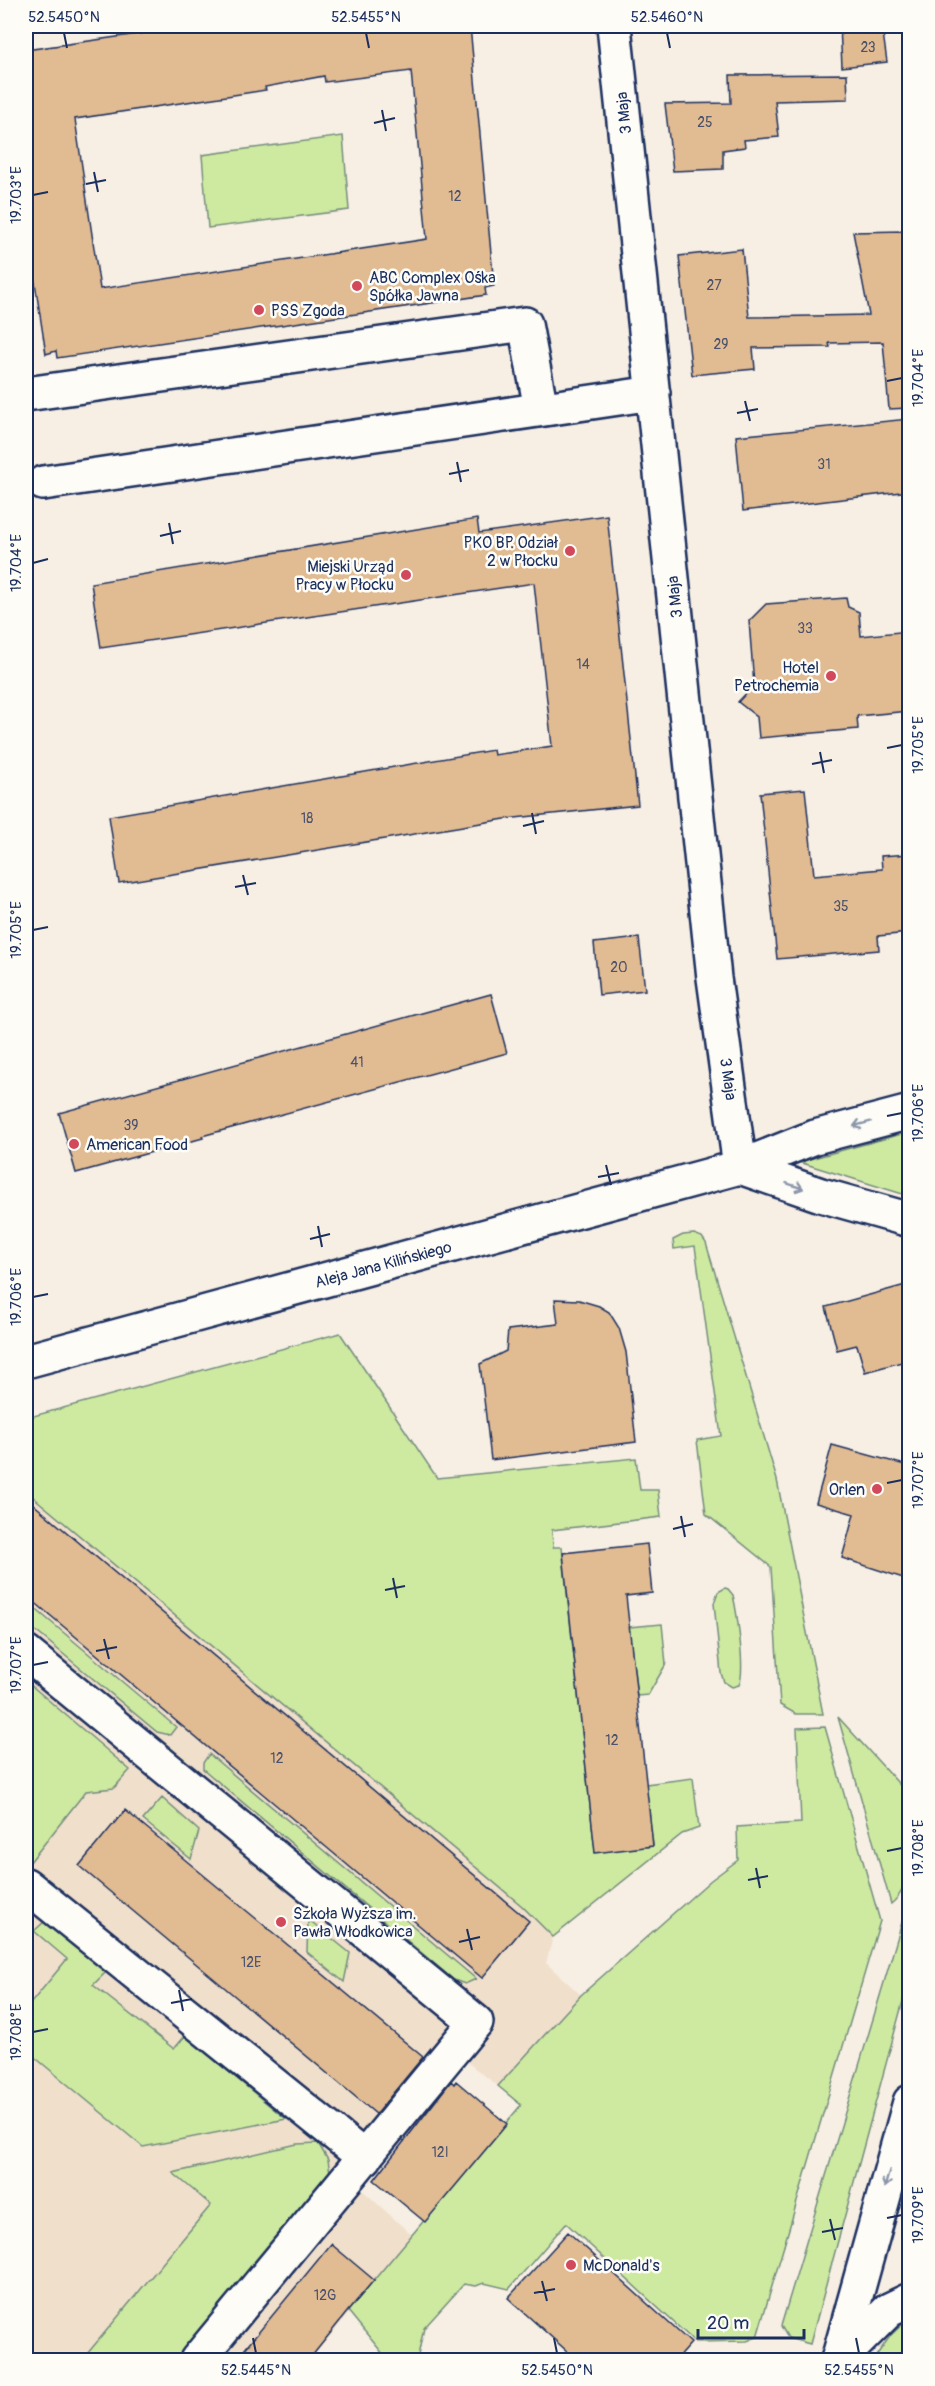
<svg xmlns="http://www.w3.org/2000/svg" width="935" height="2386" font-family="Pangolin,sans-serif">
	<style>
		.built { fill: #f0dfcb }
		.green { fill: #ceeaa0; stroke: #748c7f; stroke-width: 1.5 }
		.building { fill: #e1bb92; stroke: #1b2f5e; stroke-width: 1.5; fill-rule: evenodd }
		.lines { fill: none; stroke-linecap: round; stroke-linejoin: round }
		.street-casing { stroke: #1b2f5e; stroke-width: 38 }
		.secondary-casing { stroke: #1b2f5e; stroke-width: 38 }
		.street { stroke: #fdfcf7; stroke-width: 33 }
		.secondary { stroke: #fdfcf7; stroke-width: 33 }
		.oneway { stroke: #8c96aa }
		.ticks { fill: none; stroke: #1b2f5e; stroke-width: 2 }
		.poi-dot { fill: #d1495b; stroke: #fdfcf7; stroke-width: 2 }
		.labels { text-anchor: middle; stroke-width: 5; stroke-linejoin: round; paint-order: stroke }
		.number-label { font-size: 14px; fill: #4c526b }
		.street-label { font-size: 16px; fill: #1b2f5e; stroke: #fdfcf7 }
		.poi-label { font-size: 16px; fill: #1b2f5e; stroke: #fdfcf7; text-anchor: start }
		.neatline { fill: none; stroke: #1b2f5e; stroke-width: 2 }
		.ticks-label { font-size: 15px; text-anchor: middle; fill: #1b2f5e }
	</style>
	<rect width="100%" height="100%" fill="#f7efe3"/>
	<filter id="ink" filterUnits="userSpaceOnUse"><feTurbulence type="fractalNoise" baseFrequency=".0167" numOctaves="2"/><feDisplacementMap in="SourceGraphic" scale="12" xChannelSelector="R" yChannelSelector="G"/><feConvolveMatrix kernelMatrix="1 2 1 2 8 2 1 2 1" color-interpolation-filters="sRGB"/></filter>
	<g filter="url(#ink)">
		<path class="built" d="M 26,1491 L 522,1906 L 553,1937 L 546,1963 L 581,1995 L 498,2086 L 463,2059 L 359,2187 L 413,2236 L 310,2360 L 26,2360 Z"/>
		<path class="green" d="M 343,136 L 349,210 L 208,228 L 202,155 Z
			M 909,1132 L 909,1196 L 799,1162 Z
			M 694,1234 L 702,1237 L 706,1243 L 777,1480 L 823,1714 L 796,1714 L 780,1705 L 771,1567 L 706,1514 L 697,1440 L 721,1436 L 695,1246 L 674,1249 L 673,1240 L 683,1235 Z
			M 340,1333 L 437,1478 L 636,1458 L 640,1490 L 658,1490 L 661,1517 L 552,1530 L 553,1547 L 562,1547 L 595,1852 L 653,1846 L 646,1784 L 693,1778 L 699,1828 L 682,1834 L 553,1937 L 522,1906 L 26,1491 L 26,1418 Z
			M 725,1588 L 728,1589 L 733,1595 C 737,1613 746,1671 739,1685 L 732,1687 L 724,1682 L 721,1673 L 714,1603 L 718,1592 Z
			M 26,1601 L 176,1727 L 170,1735 L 157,1732 L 26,1623 Z
			M 662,1624 L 666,1664 L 648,1695 L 637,1696 L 629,1627 Z
			M 26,1681 L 130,1770 L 114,1788 L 86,1791 L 26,1867 L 26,1740 L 29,1735 L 26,1731 Z
			M 838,1717 L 909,1795 C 910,1827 918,1883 891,1904 Z
			M 825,1727 L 880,1921 L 757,2337 L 747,2341 L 695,2342 L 566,2223 L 509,2289 L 484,2283 L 476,2286 L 464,2284 L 424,2328 L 417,2360 L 388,2360 L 348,2311 L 521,2105 L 498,2086 L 581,1995 L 711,1880 L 738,1860 L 737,1827 L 801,1823 L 797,1728 Z
			M 209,1754 L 476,1979 L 465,1984 L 454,1980 L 203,1769 L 203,1763 Z
			M 162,1798 L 199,1831 L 191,1859 L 143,1820 Z
			M 909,1899 L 909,1979 L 810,2344 L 788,2338 L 781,2326 Z
			M 308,1919 L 350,1953 L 344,1982 L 307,1952 Z
			M 44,1922 L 53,1923 L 109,1969 L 93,1985 L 174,2049 L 185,2036 L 286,2119 L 143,2147 L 26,2050 L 26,2009 L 67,1959 L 34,1931 Z
			M 318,2143 L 328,2160 L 330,2173 L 182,2360 L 82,2360 L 211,2205 L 173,2173 L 297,2144 Z
			M 907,2320 L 909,2320 L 909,2360 L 876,2356 L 891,2335 Z"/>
		<path class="building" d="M 194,26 L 470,26 L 494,286 L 485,288 L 486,295 L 57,358 L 56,351 L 46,354 L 26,224 L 26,50 ZM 411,71 L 427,239 L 100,289 L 75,119 L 266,90 L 265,87 L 324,76 L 325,82 Z
			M 840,26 L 882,26 L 887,62 L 842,67 Z
			M 847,74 L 848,99 L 775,101 L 779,137 L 744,140 L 745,147 L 723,150 L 723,169 L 673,171 L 665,104 L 731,103 L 730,75 Z
			M 904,231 L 909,277 L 909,408 L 889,409 L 883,342 L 829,343 L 830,347 L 753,348 L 755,369 L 692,375 L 679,256 L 742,249 L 749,317 L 869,315 L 853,232 Z
			M 909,419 L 909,491 L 743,511 L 736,436 Z
			M 607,515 L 638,805 L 505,819 L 119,883 L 109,816 L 493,750 L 494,755 L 552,746 L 534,583 L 101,648 L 91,583 L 477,519 L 479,533 Z
			M 846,598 L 848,607 L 859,612 L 861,636 L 909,631 L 909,711 L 857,716 L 858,729 L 759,738 L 757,717 L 738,702 L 754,685 L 749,621 L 766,604 Z
			M 805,789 L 814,875 L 882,869 L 881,856 L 909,854 L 909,933 L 878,936 L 879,950 L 777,959 L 760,793 Z
			M 639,938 L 645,990 L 599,995 L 594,943 Z
			M 491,994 L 507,1053 L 202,1136 L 203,1138 L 76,1173 L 59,1113 Z
			M 909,1284 L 909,1360 L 865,1372 L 857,1345 L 837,1350 L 826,1307 Z
			M 555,1299 L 579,1300 L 599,1306 L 609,1312 L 619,1328 L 626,1352 L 636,1442 L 491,1460 L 480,1364 L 506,1351 L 508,1330 L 558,1324 Z
			M 832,1445 L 909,1466 L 909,1580 L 842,1558 L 854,1514 L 816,1503 Z
			M 26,1498 L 529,1921 L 482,1978 L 26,1595 Z
			M 647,1544 L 652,1593 L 626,1596 L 653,1846 L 595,1853 L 563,1553 Z
			M 125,1810 L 423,2057 L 376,2114 L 79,1866 Z
			M 451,2081 L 454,2084 L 456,2081 L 507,2124 L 425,2222 L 374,2180 Z
			M 568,2232 L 691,2343 L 675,2361 L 578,2361 L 508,2298 Z
			M 331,2244 L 374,2280 L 348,2311 L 308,2361 L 235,2361 Z"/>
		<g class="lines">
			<g class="street-casing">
				<path id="street" d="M 614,26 L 714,978 L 740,1167
					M 26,394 L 525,324 L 541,409
					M 43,483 L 653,393
					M 26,1653 L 476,2022 L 197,2360
					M 26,1885 L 365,2158"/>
			</g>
			<g class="secondary-casing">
				<path id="secondary" d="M 740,1167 L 821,1195 L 910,1220
					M 26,1361 L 740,1167 L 815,1137 L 910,1112
					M 841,2358 L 889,2310 L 910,2300
					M 838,2360 L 910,2102"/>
			</g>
			<use href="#street" class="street"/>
			<use href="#secondary" class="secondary"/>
		</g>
		<defs><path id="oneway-shaft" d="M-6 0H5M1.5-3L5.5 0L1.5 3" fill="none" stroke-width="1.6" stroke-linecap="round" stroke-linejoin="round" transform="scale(1.5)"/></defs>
		<g class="oneway">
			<use href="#oneway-shaft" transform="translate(862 1124) rotate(165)"/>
			<use href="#oneway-shaft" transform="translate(795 1186) rotate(19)"/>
			<use href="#oneway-shaft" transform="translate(887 2179) rotate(106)"/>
		</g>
	</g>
	<path class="ticks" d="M 64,33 L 67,48M 366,33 L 369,48M 667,33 L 670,48M 382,110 L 386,131M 374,123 L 395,118M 94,172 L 98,192M 86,184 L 106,180M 33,195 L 48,192M 887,381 L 902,378M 745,401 L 750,421M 737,413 L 758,409M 457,462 L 461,482M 449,474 L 469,470M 169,523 L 173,544M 160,536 L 181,531M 33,563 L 48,559M 887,748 L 902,745M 820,752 L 824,773M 812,764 L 832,760M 532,813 L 536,834M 523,826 L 544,821M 243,875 L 248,895M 235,887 L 256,883M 33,930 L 48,927M 887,1116 L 902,1113M 606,1165 L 611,1185M 598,1177 L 619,1173M 318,1226 L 322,1247M 310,1239 L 330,1234M 33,1297 L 48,1294M 887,1483 L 902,1480M 681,1516 L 685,1537M 673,1529 L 693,1524M 393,1578 L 397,1598M 385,1590 L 405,1586M 104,1639 L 109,1659M 96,1651 L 117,1647M 33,1665 L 48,1662M 887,1851 L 902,1848M 756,1868 L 760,1888M 748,1880 L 768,1876M 467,1929 L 472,1950M 459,1942 L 480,1937M 179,1990 L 183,2011M 171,2003 L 192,1999M 33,2032 L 48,2029M 887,2218 L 902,2215M 830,2219 L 835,2240M 822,2232 L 843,2228M 542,2281 L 547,2301M 534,2293 L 555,2289M 253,2338 L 256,2353M 554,2338 L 557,2353M 856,2338 L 859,2353"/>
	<g class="poi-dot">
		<circle cx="357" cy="286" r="6"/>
		<circle cx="259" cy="310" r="6"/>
		<circle cx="570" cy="551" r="6"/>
		<circle cx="406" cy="575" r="6"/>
		<circle cx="831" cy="676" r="6"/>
		<circle cx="74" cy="1144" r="6"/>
		<circle cx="877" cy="1489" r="6"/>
		<circle cx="281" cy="1922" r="6"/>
		<circle cx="571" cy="2265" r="6"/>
	</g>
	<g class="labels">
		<g class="number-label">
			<text x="868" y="52">23</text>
			<text x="705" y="127">25</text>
			<text x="455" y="201">12</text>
			<text x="714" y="290">27</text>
			<text x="721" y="349">29</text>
			<text x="824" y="469">31</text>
			<text x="805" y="633">33</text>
			<text x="583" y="669">14</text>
			<text x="307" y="823">18</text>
			<text x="841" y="911">35</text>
			<text x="619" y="972">20</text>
			<text x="357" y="1067">41</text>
			<text x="131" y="1130">39</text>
			<text x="612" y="1745">12</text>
			<text x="277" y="1763">12</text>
			<text x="251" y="1967">12E</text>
			<text x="440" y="2157">12I</text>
			<text x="325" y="2300">12G</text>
		</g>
		<g class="street-label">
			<text transform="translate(623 113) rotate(-96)" y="6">3 Maja</text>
			<text transform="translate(674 597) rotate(-96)" y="6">3 Maja</text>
			<text transform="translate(729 1079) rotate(82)" y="6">3 Maja</text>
			<text transform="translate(383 1264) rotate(-15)" y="6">Aleja Jana Kilińskiego</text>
		</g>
		<g class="poi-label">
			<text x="369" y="283">ABC Complex Ośka<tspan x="369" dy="18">Spółka Jawna</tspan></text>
			<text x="271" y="316">PSS Zgoda</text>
			<text x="558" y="548" text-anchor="end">PKO BP. Odział<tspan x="558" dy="18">2 w Płocku</tspan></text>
			<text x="394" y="572" text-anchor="end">Miejski Urząd<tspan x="394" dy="18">Pracy w Płocku</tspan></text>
			<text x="819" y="673" text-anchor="end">Hotel<tspan x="819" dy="18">Petrochemia</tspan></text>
			<text x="86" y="1150">American Food</text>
			<text x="865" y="1495" text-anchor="end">Orlen</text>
			<text x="293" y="1919">Szkoła Wyższa im.<tspan x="293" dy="18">Pawła Włodkowica</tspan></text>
			<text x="583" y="2271">McDonald's</text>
		</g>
	</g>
	<rect width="935" height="2386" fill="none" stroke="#fdfcf7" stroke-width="66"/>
	<path d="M698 2329v9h106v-9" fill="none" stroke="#1b2f5e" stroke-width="3"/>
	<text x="707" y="2329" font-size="18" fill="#1b2f5e" stroke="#fdfcf7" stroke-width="4.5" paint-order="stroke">20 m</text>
	<rect x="33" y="33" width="869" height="2320" class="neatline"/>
	<g class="ticks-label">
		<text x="64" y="22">52.5450°N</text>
		<text x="366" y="22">52.5455°N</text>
		<text x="667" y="22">52.5460°N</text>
		<text transform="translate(16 195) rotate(-90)" y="5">19.703°E</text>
		<text transform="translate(918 378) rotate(-90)" y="5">19.704°E</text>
		<text transform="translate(16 563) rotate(-90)" y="5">19.704°E</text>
		<text transform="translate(918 745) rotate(-90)" y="5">19.705°E</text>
		<text transform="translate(16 930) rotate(-90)" y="5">19.705°E</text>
		<text transform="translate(918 1113) rotate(-90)" y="5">19.706°E</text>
		<text transform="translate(16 1297) rotate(-90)" y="5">19.706°E</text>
		<text transform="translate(918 1480) rotate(-90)" y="5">19.707°E</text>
		<text transform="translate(16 1665) rotate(-90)" y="5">19.707°E</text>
		<text transform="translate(918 1848) rotate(-90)" y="5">19.708°E</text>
		<text transform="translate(16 2032) rotate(-90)" y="5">19.708°E</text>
		<text transform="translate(918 2215) rotate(-90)" y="5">19.709°E</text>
		<text x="256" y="2375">52.5445°N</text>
		<text x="557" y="2375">52.5450°N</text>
		<text x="859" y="2375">52.5455°N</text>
	</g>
</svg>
